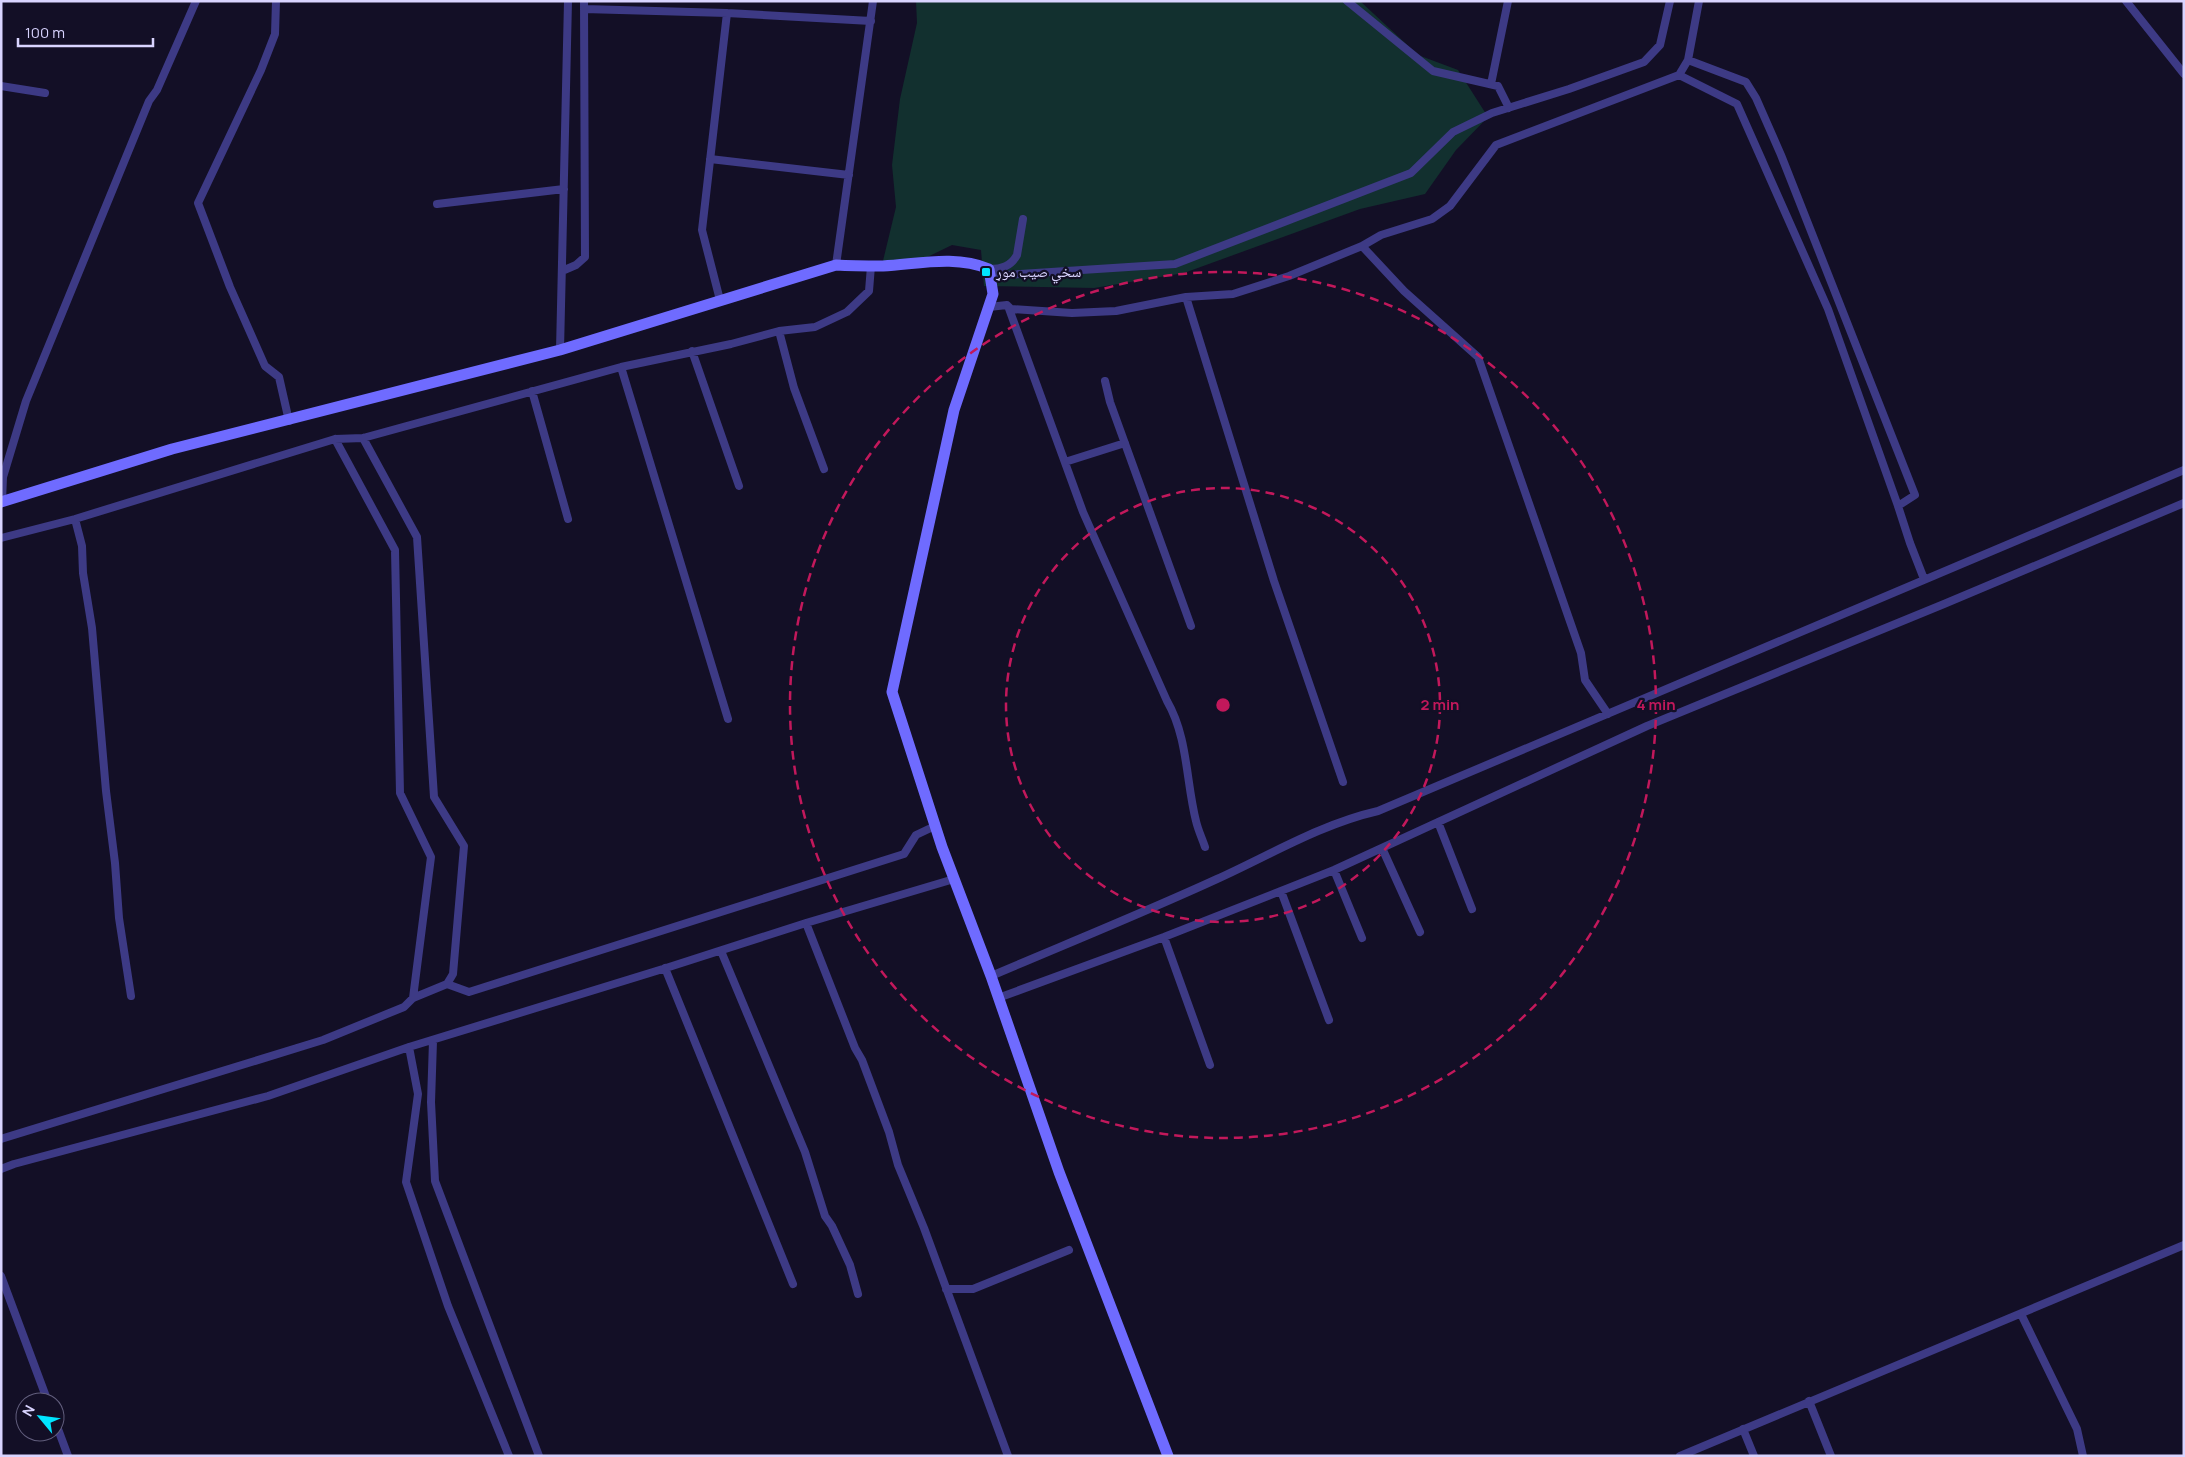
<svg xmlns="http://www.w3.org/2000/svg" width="2185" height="1457" font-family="Manrope,'Noto Naskh Arabic',sans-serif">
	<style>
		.green { fill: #12302f }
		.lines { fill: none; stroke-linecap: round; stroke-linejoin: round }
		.street { stroke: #3d3a85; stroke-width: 8 }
		.secondary { stroke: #6f6bff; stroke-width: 11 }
		.ring { fill: none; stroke: #c2185b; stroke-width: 2.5; stroke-dasharray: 9 6 }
		.poi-dot { fill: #00e5ff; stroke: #130f26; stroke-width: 2 }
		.labels { text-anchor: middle; stroke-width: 4.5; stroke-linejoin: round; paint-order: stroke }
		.poi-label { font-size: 15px; fill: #d9d4ff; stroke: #130f26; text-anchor: start }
		.centre { fill: #c2185b; stroke: #130f26; stroke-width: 2.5 }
		.ring-label { font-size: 15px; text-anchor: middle; font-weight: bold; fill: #c2185b; stroke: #130f26; stroke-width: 4.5; stroke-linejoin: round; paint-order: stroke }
	</style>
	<rect width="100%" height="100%" fill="#130f26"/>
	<path class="green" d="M 916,1 L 1360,1 L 1418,55 L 1458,70 L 1488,117 L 1456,150 L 1425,194 L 1360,209 L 1184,273 L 1094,288 L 984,286 L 981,250 L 952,245 L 915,263 L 882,265 L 896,207 L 892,165 L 900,99 L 917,23 Z"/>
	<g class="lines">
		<path class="street" d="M 276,1 L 275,34 L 261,70 L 198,203 L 230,287 L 265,366 L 279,377 L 289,421
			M 1347,1 L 1433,71 L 1498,86 L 1509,108
			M 2126,1 L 2184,74
			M 584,9 L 727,13 L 871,21
			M 1688,60 L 1746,82 L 1756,98 L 1781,155 L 1915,495 L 1898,506
			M 1679,75 L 1737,104 L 1828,309 L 1898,506 L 1910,543 L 1924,579
			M 1491,84 L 1508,1
			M 1,86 L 45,93
			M 710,159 L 849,175
			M 437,204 L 564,189
			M 1362,246 L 1381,235 L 1432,219 L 1450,206 L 1496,145 L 1679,75 L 1688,60 L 1699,1
			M 836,265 L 873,1
			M 989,269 C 1002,269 1011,266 1017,255 L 1023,219
			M 562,271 L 576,265 L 585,257 L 584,1
			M 990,276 L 1175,264 L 1411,173 L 1453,132 L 1492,113 L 1569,89 L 1644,62 L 1660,45 L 1670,1
			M 1186,297 L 1274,581 L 1343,782
			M 720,300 L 702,230 L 727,13
			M 1008,306 L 1083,512 L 1167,701 C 1188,737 1186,782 1196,821 C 1198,830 1202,838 1205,847
			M 989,307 L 1007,305 L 1011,309 L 1072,313 L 1116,311 L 1186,297 L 1233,294 L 1289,276 L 1362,246 L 1404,291 L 1478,357 L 1581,653 L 1585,680 L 1608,714
			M 779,331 L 794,388 L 824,469
			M 560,350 L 568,1
			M 692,351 L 739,486
			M 621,367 L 728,719
			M 1105,381 L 1110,402 L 1191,626
			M 532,391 L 568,519
			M 335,439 L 395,550 L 400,793 L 431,857 L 413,998
			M 1065,462 L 1125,443
			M 2,501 L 3,477 L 26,401 L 149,101 L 157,90 L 196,1
			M 75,519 L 82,546 L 83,573 L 92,628 L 106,791 L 115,863 L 119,918 L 131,996
			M 1,538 L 75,519 L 335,439 L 363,438 L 621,367 L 731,344 L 779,331 L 815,327 L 847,312 L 869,291 L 871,266
			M 1438,822 L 1472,909
			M 1382,848 L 1420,932
			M 1334,870 L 1362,938
			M 1281,891 L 1329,1020
			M 806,923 L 855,1048 L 862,1060 L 889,1132 L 898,1165 L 924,1228 L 1008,1456
			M 1164,937 L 1210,1065
			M 721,951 L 805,1152 L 825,1216 L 832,1226 L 850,1265 L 858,1294
			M 665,968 L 793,1284
			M 991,976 C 1066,944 1143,913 1217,879 C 1270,855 1321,824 1378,811 L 2184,470
			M 447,984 L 469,992 L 904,854 L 916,835 L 935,826
			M 998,998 L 1164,937 L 1334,870 L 1647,726 L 1944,604 L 2184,503
			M 433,1041 L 431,1102 L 435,1181 L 539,1456
			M 409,1047 L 418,1094 L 406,1182 L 448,1306 L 509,1456
			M 1,1139 L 323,1040 L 404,1007 L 413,998 L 447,984 L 453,974 L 464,846 L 434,797 L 417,537 L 363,438
			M 1,1169 L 14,1164 L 268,1096 L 409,1047 L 666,968 L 806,923 L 954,879
			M 1,1276 L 48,1402
			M 946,1289 L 973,1289 L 1069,1250
			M 2021,1314 L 2077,1429 L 2083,1456
			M 1809,1401 L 1831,1456
			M 55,1421 L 68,1456
			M 1743,1429 L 1754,1456
			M 1680,1456 L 2184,1245"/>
		<path class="secondary" d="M 1,502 L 172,449 L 560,350 L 836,265 C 852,266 867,266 883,266 C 919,264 955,255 989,269 L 993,294 L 954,410 L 892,692 L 942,847 L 991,976 L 1059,1172 L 1168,1456"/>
	</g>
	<g class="ring">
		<circle cx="1223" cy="705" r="217"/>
		<circle cx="1223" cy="705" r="433"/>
	</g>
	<rect class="poi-dot" x="981" y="267" width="10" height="10" rx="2.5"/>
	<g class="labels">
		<g class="poi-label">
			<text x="996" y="277">سخي صیب موړ</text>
		</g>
	</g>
	<circle cx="1223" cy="705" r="8" class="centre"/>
	<g class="ring-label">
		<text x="1440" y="710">2 min</text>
		<text x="1656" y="710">4 min</text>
	</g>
	<rect width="2185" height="1457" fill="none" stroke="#d9d4ff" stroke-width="5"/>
	<g transform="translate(40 1417) rotate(299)"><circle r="24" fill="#130f26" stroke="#625e7d"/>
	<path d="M0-4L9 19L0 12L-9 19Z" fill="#00e5ff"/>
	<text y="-8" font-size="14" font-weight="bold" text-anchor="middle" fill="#d9d4ff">N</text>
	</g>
	<path d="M18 38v8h135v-8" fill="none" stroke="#d9d4ff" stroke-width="2.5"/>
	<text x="25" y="38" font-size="15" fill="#d9d4ff" stroke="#130f26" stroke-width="4" paint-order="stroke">100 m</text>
</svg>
